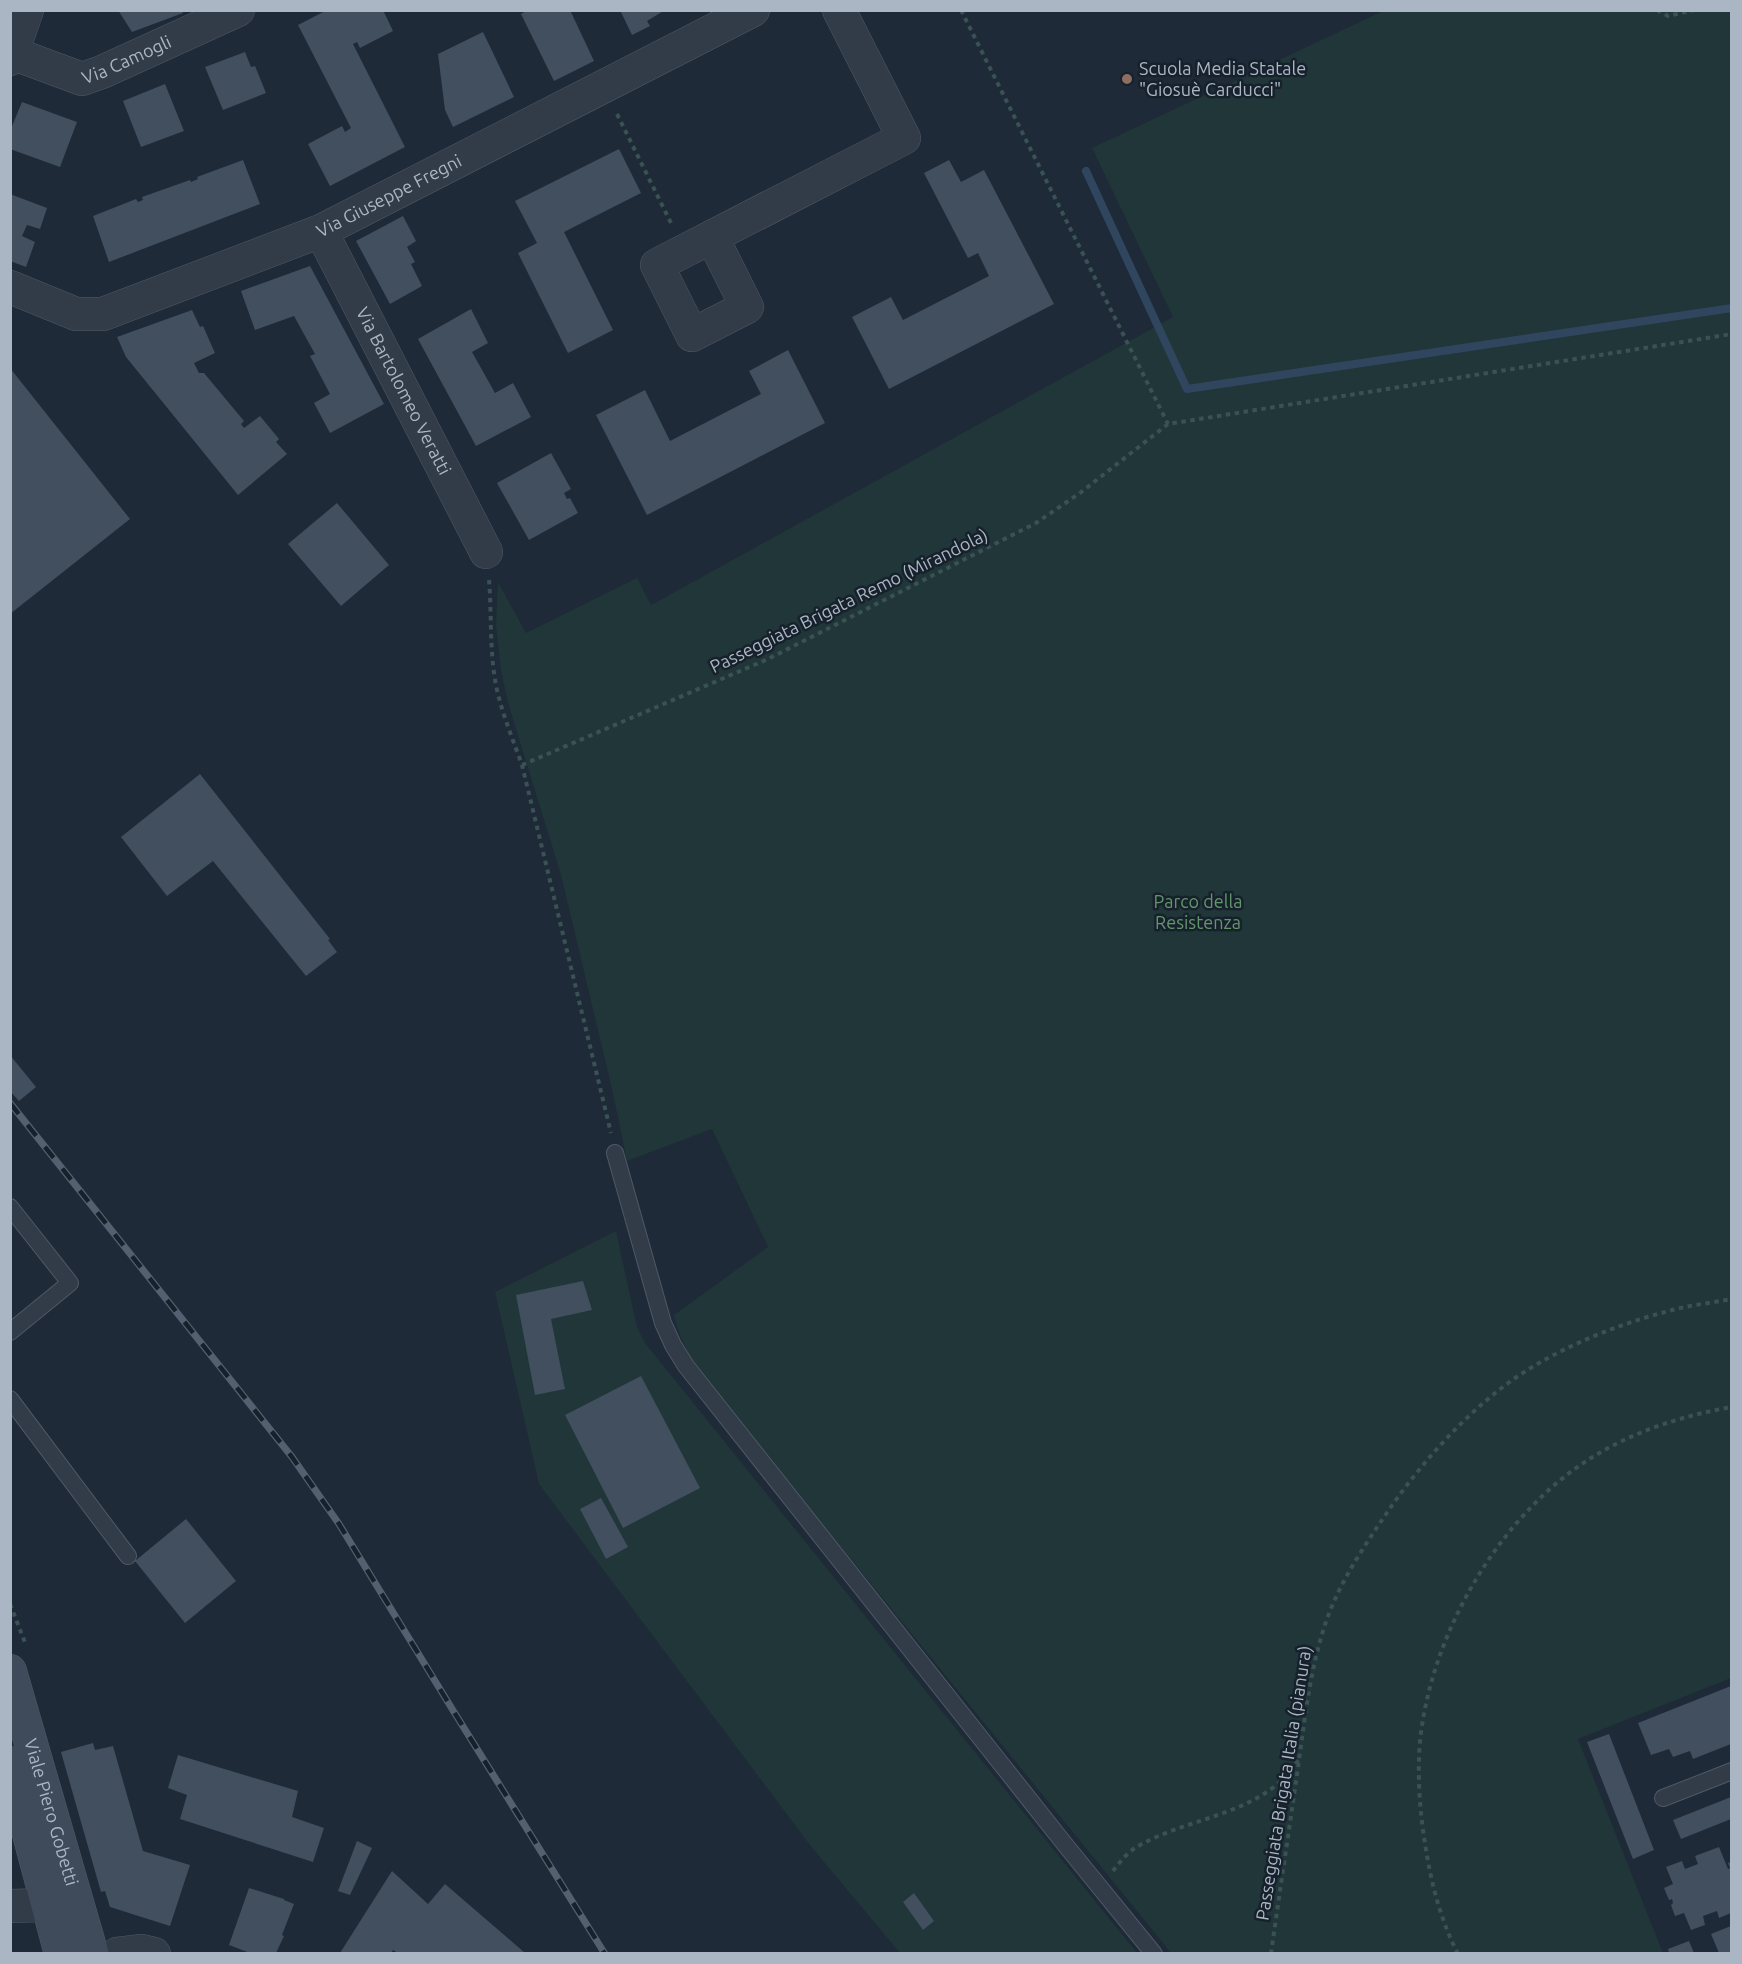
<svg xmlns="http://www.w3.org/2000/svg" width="1742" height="1964" font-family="Ubuntu,sans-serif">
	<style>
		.green { fill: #203638 }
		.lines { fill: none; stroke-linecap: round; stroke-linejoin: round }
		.stream { stroke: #30465f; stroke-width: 8 }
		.building { fill: #414f5f }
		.service-casing { stroke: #4f5966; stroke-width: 18 }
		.minor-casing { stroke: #4f5966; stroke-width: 34 }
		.secondary-casing { stroke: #4f5966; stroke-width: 34 }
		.path { stroke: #3a5253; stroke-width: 4; stroke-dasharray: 4.5 4.5; stroke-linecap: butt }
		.service { stroke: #323c48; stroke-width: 16 }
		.minor { stroke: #323c48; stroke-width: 33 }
		.secondary { stroke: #3f4b5b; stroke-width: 33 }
		.rail-casing { stroke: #53606f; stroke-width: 7 }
		.rail { stroke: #17212c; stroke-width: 4.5; stroke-dasharray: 14; stroke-linecap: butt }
		.education-dot { fill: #8d6e63; stroke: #17212c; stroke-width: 2 }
		.labels { text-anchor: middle; stroke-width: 5; stroke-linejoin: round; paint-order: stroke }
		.street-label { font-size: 18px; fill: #abb6c5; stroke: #17212c }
		.poi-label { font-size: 18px; fill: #abb6c5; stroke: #17212c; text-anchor: start }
		.park-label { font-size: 18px; fill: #62966c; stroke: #17212c }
	</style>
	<rect width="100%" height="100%" fill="#1e2a37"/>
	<path class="green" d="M 1383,11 L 1731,11 L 1731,1678 L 1578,1739 L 1663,1953 L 1171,1953 L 707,1382 C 693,1361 679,1340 674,1315 L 768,1247 L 712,1129 L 627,1161 L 612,1089 L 561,875 L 508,703 L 501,671 L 496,625 L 498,582 L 526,633 L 637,578 L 651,605 L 1173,317 L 1092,148 Z
		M 616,1231 L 637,1327 L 645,1343 L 1137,1953 L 900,1953 L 813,1849 L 539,1484 L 495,1292 Z"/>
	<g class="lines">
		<path class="stream" d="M 1086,171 L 1187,389 L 1732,308"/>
	</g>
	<path class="building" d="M 118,10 L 182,10 L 183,13 L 132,32 Z
		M 327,10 L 383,10 L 393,31 L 360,48 L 357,42 L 353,44 L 405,147 L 330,186 L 308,144 L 342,126 L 345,132 L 351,128 L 298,25 Z
		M 528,10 L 570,10 L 594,61 L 554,81 L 521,14 Z
		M 620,10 L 665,10 L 647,21 L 650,26 L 632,35 Z
		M 483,32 L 514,97 L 453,127 L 445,110 L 438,54 Z
		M 245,52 L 251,67 L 255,66 L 266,93 L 223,110 L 205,67 Z
		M 165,84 L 184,131 L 141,147 L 123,101 Z
		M 22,102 L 77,122 L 60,167 L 10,149 L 10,131 Z
		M 619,149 L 641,193 L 564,232 L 613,330 L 568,353 L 518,253 L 537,243 L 515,201 Z
		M 243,160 L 260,204 L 109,262 L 93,216 L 136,199 L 138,202 L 143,200 L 142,197 L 190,180 L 191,182 L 198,179 L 197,177 Z
		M 949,160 L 961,182 L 984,170 L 1054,304 L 889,389 L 852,317 L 891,297 L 903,320 L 989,276 L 978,253 L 968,258 L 924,173 Z
		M 10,194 L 47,208 L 40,229 L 27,225 L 22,236 L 35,242 L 26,267 L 10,261 Z
		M 403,216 L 416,241 L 407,247 L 415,262 L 411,264 L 422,286 L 390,304 L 356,241 Z
		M 310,266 L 384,404 L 330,433 L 314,403 L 330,394 L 310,356 L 315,354 L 294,316 L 255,330 L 241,291 Z
		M 471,309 L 488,343 L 472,352 L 495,393 L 513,383 L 531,417 L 476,446 L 418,339 Z
		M 192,310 L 200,327 L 203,326 L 215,353 L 194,363 L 199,373 L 204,373 L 244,421 L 241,424 L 244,428 L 260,416 L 279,439 L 276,442 L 287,454 L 238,495 L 126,357 L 117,337 Z
		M 788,350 L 825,423 L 647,515 L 596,415 L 645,390 L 670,441 L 761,394 L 749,371 Z
		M 10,368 L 130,519 L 10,614 Z
		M 551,453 L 571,489 L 564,493 L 567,499 L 570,498 L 578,513 L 529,540 L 497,483 Z
		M 337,503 L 389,565 L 341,606 L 288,544 Z
		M 200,774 L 330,939 L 328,940 L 337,952 L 306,976 L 213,861 L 167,896 L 121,837 Z
		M 10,1055 L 36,1087 L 19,1101 L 10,1091 Z
		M 583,1281 L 592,1310 L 551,1319 L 565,1389 L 535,1395 L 516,1295 Z
		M 641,1376 L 700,1488 L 623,1528 L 565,1415 Z
		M 601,1498 L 628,1547 L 606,1559 L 580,1509 Z
		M 186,1519 L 236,1581 L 185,1623 L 135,1561 Z
		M 1731,1686 L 1731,1744 L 1693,1759 L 1690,1751 L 1673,1757 L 1669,1749 L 1651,1755 L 1638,1723 Z
		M 1609,1734 L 1654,1850 L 1633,1859 L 1587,1742 Z
		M 93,1743 L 95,1750 L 113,1746 L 143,1851 L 190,1865 L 170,1926 L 110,1907 L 105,1891 L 101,1892 L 61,1752 Z
		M 178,1755 L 298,1791 L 292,1817 L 324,1828 L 313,1862 L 180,1819 L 187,1795 L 168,1788 Z
		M 1731,1797 L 1731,1819 L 1681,1839 L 1673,1820 Z
		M 357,1841 L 372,1848 L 350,1895 L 338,1891 Z
		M 1719,1847 L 1728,1869 L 1730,1868 L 1728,1863 L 1731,1862 L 1731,1913 L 1719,1918 L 1717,1911 L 1703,1916 L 1705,1925 L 1691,1930 L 1684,1913 L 1675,1916 L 1671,1905 L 1673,1903 L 1672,1899 L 1669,1900 L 1664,1888 L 1673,1884 L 1666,1867 L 1682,1861 L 1685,1869 L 1698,1864 L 1695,1856 Z
		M 392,1871 L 428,1904 L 445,1884 L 525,1953 L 398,1953 L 393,1950 L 391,1953 L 340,1953 Z
		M 249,1888 L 284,1899 L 284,1900 L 294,1904 L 282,1935 L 284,1936 L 276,1953 L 250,1953 L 229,1945 Z
		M 914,1893 L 934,1921 L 923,1930 L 903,1902 Z
		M 1731,1926 L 1731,1953 L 1719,1953 L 1711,1934 Z
		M 1689,1941 L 1694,1953 L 1669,1953 L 1668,1949 Z"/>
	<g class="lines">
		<g class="service-casing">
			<path id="service" d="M 615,1153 L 663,1323 L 673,1345 L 686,1366 L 1063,1842 L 1154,1954
				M 10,1207 L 70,1283 L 10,1332
				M 10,1399 L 128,1556
				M 1663,1798 L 1732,1771"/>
		</g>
		<g class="minor-casing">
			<g id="minor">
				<path id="s1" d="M 12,53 L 82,79 L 102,72 L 238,10"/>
				<path d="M 10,59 L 27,10"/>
				<path id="s2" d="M 321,231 L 486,552"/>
				<path d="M 712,237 L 747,307 L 692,335 L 657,265 L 904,138 L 839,10"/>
				<path id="s3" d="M 10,287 L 76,314 L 103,314 L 321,231 L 753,10"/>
				<path d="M 10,1906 L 47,1905"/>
				<path d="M 117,1954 L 142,1951 L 154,1954"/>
			</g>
		</g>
		<g class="secondary-casing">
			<g id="secondary">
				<path id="s4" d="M 10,1671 L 92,1954"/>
				<path d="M 10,1763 L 61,1954"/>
			</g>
		</g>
		<path class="path" d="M 961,10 L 1168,424
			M 1657,10 L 1668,16 L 1695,10
			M 617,114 L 671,223
			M 489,580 C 492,616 489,654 497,690 C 503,716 513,740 522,765 L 611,1133
			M 522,765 L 768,659 L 1036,523 L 1080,493 L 1168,424 L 1732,334
			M 10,1604 L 26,1645
			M 1113,1871 C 1119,1863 1126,1854 1135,1848 C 1187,1816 1264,1816 1298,1760
			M 1271,1954 C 1280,1889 1290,1825 1299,1760 C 1305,1717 1310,1673 1323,1631 C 1335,1591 1357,1557 1380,1523 C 1411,1476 1450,1430 1494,1394 C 1541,1355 1610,1326 1669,1311 C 1689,1305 1711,1303 1732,1299
			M 1458,1954 C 1441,1921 1432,1886 1426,1850 C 1420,1814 1417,1778 1420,1741 C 1430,1645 1484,1544 1558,1482 C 1608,1440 1669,1418 1732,1407"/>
		<use href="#service" class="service"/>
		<use href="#minor" class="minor"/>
		<use href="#secondary" class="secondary"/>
		<g class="rail-casing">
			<path id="rail" d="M 10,1103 L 292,1457 L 339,1524 L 454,1712 L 605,1954"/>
		</g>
		<use href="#rail" class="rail"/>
	</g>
	<circle class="education-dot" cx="1127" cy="79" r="6"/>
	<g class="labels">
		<g class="street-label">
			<text dy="6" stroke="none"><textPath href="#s1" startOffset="123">Via Camogli</textPath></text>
			<text dy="6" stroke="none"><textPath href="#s3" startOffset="408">Via Giuseppe Fregni</textPath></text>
			<text dy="6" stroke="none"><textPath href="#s2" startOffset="180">Via Bartolomeo Veratti</textPath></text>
			<text transform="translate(849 601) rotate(-26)" y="6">Passeggiata Brigata Remo (Mirandola)</text>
			<text transform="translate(1284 1783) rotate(-81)" y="6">Passeggiata Brigata Italia (pianura)</text>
			<text dy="6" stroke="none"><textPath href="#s4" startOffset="147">Viale Piero Gobetti</textPath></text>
		</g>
		<g class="poi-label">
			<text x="1139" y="75">Scuola Media Statale<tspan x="1139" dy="21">"Giosuè Carducci"</tspan></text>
		</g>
		<g class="park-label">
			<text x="1198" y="908">Parco della<tspan x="1198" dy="21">Resistenza</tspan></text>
		</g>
	</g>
	<rect width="1742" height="1964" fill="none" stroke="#abb6c5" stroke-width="24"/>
</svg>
